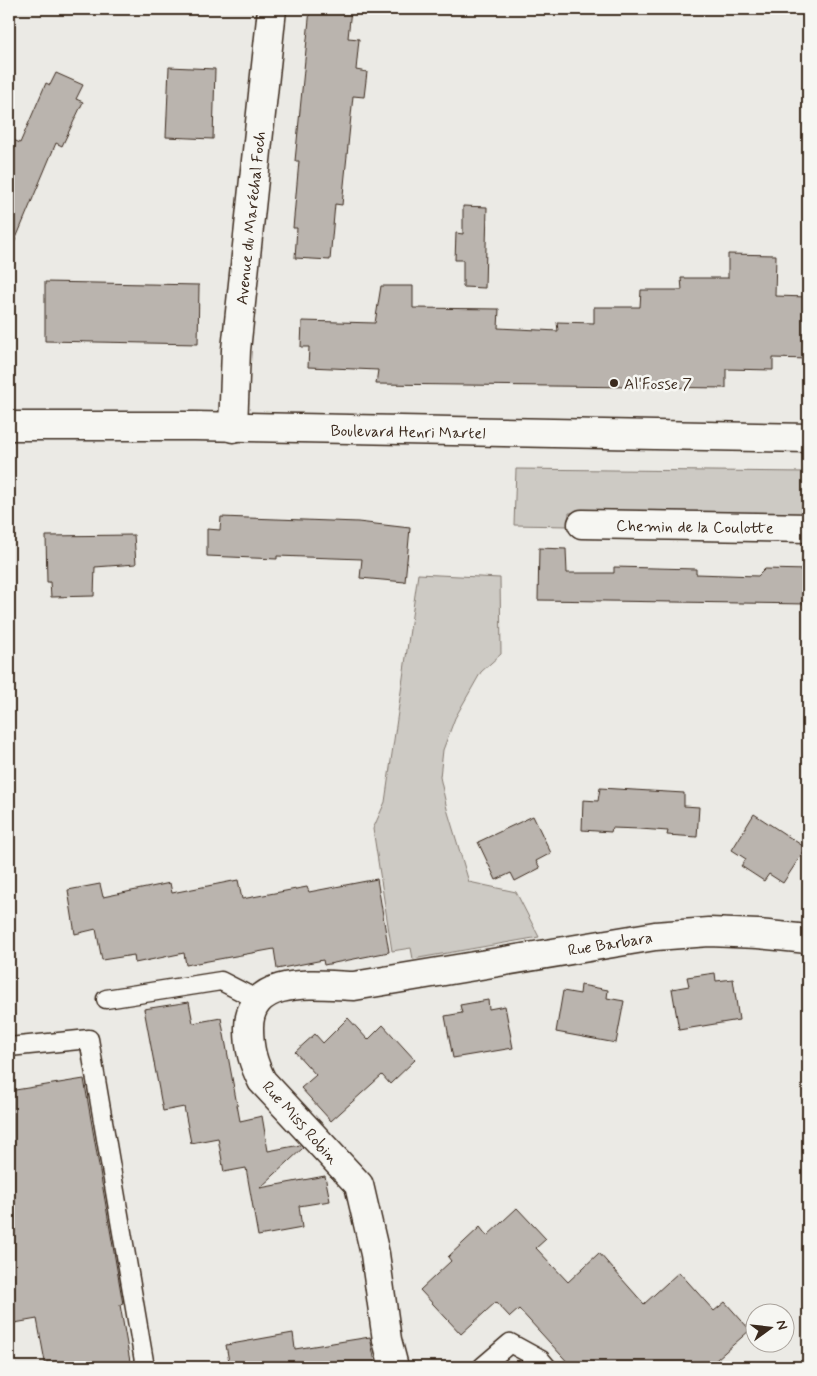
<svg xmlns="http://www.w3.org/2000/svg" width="817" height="1376" font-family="Mynerve,sans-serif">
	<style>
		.green { fill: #cdcac4; stroke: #847a71 }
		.building { fill: #bab4ae; stroke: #3b2a1e }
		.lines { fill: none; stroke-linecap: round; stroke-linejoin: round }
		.lane-casing { stroke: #3b2a1e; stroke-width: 21 }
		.street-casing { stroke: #3b2a1e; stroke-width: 31 }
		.secondary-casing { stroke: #3b2a1e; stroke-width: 31 }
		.lane { stroke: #f6f6f2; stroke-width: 18 }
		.street { stroke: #f6f6f2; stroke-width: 28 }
		.secondary { stroke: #f6f6f2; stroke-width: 28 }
		.poi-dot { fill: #3b2a1e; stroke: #f6f6f2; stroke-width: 2 }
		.labels { text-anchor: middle; stroke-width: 5; stroke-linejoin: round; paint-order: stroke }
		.street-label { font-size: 16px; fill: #3b2a1e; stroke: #f6f6f2 }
		.poi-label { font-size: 16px; fill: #3b2a1e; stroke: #f6f6f2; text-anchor: start }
	</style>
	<rect width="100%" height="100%" fill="#ebeae5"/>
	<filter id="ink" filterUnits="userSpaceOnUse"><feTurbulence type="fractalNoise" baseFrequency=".02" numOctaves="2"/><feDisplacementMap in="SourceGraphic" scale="10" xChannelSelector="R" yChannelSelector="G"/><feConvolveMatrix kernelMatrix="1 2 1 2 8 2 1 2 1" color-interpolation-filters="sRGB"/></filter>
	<g filter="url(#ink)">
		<path class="green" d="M 516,469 L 808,472 L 808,517 L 569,513 L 568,526 L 514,525 Z
			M 418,574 L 500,578 L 501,654 L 481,672 L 455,718 L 443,750 L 440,777 L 447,809 L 469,882 L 516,892 L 539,937 L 413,959 L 411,948 L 392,951 L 373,829 L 385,802 Z"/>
		<path class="building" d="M 310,9 L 351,9 L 348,38 L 359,39 L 356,70 L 367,72 L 364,97 L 353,96 L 342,205 L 335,204 L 330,260 L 295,258 L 297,228 L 293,228 L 299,161 L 295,161 Z
			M 169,67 L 215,69 L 213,139 L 166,137 Z
			M 56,73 L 83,85 L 76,99 L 83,102 L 62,146 L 56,143 L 9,255 L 9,138 L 20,143 L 46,83 L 50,85 Z
			M 463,206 L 487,207 L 485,288 L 463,287 L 463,260 L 455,260 L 456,233 L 463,234 Z
			M 728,254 L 776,255 L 775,296 L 808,297 L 808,359 L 773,358 L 773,370 L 726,369 L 726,388 L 376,384 L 378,370 L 308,367 L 309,347 L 301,347 L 302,321 L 375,323 L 381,286 L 413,286 L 413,308 L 499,309 L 498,328 L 558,331 L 557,322 L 594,323 L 594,307 L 640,307 L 641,290 L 682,290 L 681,278 L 728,278 Z
			M 45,282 L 199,285 L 198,344 L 45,341 Z
			M 221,517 L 358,522 L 410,528 L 405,582 L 360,578 L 362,559 L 277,556 L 277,559 L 207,556 L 207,529 L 220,530 Z
			M 134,535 L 136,564 L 95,567 L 94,596 L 51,597 L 50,582 L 47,582 L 46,536 Z
			M 539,548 L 566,549 L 567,573 L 614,573 L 614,567 L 696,569 L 696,574 L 758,576 L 765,569 L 808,570 L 808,604 L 538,600 Z
			M 600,788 L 684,793 L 684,806 L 699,807 L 697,837 L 667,835 L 668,831 L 640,829 L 612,828 L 611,832 L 582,830 L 583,800 L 598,801 Z
			M 754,814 L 806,848 L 783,883 L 769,874 L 764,881 L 741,866 L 746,859 L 732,850 Z
			M 533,816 L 551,853 L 536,861 L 540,868 L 515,881 L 511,873 L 496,880 L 478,842 Z
			M 377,879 L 389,952 L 324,965 L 323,960 L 277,969 L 274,949 L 186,965 L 184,953 L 135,963 L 134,955 L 102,960 L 96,929 L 75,934 L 68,890 L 100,884 L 103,897 L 170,883 L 172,893 L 238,880 L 242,899 L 307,887 L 309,892 Z
			M 715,973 L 716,981 L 733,979 L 739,1020 L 679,1030 L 672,989 L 689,986 L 687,977 Z
			M 581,985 L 608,990 L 607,998 L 624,1001 L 616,1043 L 556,1032 L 563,991 L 580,994 Z
			M 488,1000 L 489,1009 L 505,1006 L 513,1048 L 453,1058 L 445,1016 L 462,1013 L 460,1005 Z
			M 189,1002 L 193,1023 L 221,1018 L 240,1121 L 262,1116 L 268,1151 L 300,1145 L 303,1148 L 260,1188 L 325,1176 L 330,1201 L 299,1206 L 302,1228 L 258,1236 L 246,1168 L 224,1172 L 218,1138 L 191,1143 L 184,1107 L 163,1111 L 144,1009 Z
			M 348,1018 L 368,1040 L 383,1025 L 415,1060 L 390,1084 L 382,1075 L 331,1121 L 301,1088 L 316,1075 L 295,1052 L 315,1034 L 323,1043 Z
			M 84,1079 L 123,1304 L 120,1305 L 131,1367 L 46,1367 L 37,1319 L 9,1324 L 9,1091 Z
			M 517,1208 L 546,1239 L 536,1248 L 568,1282 L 599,1253 L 644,1304 L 679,1272 L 714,1311 L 725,1302 L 750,1330 L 708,1367 L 572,1367 L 519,1309 L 510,1317 L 496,1302 L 461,1334 L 420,1290 L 451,1261 L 448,1257 L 480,1227 L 487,1236 Z
			M 293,1333 L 295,1349 L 370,1337 L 376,1367 L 230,1367 L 226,1345 Z"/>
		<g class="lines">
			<g class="lane-casing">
				<path id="lane" d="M 106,999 L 221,981 L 258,1000
					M 9,1047 L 89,1039 L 145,1367
					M 482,1367 L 510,1343 L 541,1360 L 547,1367"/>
			</g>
			<g class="street-casing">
				<path id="street" d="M 233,428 L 236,350 L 272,9
					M 582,524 L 808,528
					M 394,1367 L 387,1340 L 375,1254 L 359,1185 L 262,1081 C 253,1063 249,1049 249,1029 C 248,974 318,985 354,986 L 655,936 L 709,932 L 758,934 L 808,939"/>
			</g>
			<g class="secondary-casing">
				<path id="secondary" d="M 9,426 L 194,426 L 808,438"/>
			</g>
			<use href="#lane" class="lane"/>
			<use href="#street" class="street"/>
			<use href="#secondary" class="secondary"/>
		</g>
	</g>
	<circle class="poi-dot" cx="614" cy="383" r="5"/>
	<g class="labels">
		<g class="street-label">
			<text transform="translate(250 218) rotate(-84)" y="6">Avenue du Maréchal Foch</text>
			<text transform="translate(408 431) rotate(1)" y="6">Boulevard Henri Martel</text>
			<text transform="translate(695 526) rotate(1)" y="6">Chemin de la Coulotte</text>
			<text transform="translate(610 943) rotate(-9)" y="6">Rue Barbara</text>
			<text transform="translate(301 1122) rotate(48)" y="6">Rue Miss Robin</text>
		</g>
		<g class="poi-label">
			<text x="624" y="389">Al'Fosse 7</text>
		</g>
	</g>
	<rect width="817" height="1376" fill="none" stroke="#f6f6f2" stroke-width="30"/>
	<rect x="15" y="15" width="787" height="1346" fill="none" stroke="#3b2a1e" stroke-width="2" filter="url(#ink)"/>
	<g transform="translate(770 1328) rotate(75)"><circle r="24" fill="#f6f6f2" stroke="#aba49d"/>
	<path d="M0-4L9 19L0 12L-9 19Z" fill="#3b2a1e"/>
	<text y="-8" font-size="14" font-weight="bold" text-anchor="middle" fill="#3b2a1e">N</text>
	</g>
</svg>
